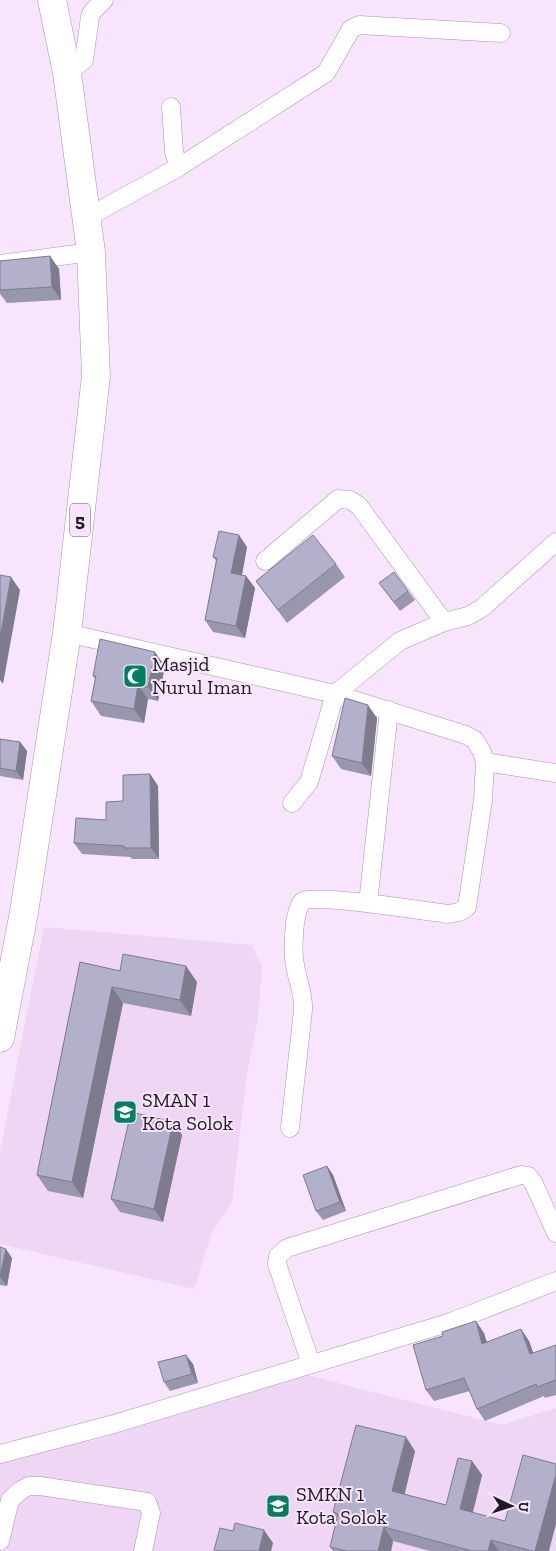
<svg xmlns="http://www.w3.org/2000/svg" width="556" height="1551" font-family="'Zilla Slab',serif">
	<style>
		.built { fill: #eed6f4 }
		.lines { fill: none; stroke-linecap: round; stroke-linejoin: round }
		.minor-casing { stroke: #a695aa; stroke-width: 19 }
		.trunk-casing { stroke: #a695aa; stroke-width: 29 }
		.minor { stroke: #fff; stroke-width: 18 }
		.trunk { stroke: #fff; stroke-width: 28 }
		.wall { fill: #9997ae }
		.shaded-wall { fill: #7d7b8d }
		.building { fill: #b2b0ca; stroke: #7d7b8d }
		.labels { text-anchor: middle; stroke-width: 4; stroke-linejoin: round; paint-order: stroke }
		.shield { fill: #f8e5fd; stroke: #625764; stroke-width: 1 }
		.shield-label { font-size: 19px; font-weight: bold; fill: #211a23 }
		.poi-label { font-size: 20px; fill: #211a23; stroke: #f8e5fd; text-anchor: start }
	</style>
	<rect width="100%" height="100%" fill="#f8e5fd"/>
	<path class="built" d="M 44,927 L 252,945 L 262,967 L 258,1019 L 247,1073 L 232,1202 L 212,1232 L 194,1289 L 0,1244 L 0,1151 Z
		M 307,1375 L 502,1425 L 556,1408 L 556,1551 L 0,1551 L 0,1462 L 106,1437 Z"/>
	<g class="lines">
		<g class="minor-casing">
			<path id="minor" d="M 67,73 L 84,60 L 90,17 L 92,12 L 104,0
				M 179,167 L 326,73 L 351,29 L 359,25 L 501,33
				M 86,218 L 179,167 L 174,152 L 171,107
				M 0,264 L 91,252
				M 265,561 L 338,499 L 350,500 L 359,506 L 444,622
				M 67,633 L 335,694 L 466,735 L 475,740 L 482,752 L 485,762 L 483,800 L 467,907 L 459,912 L 448,914 C 426,911 317,894 303,901 C 298,905 296,917 295,923 C 294,935 292,952 295,965 C 297,980 304,993 303,1010 L 290,1128
				M 485,762 L 556,773
				M 292,803 L 309,782 L 335,694 L 400,641 L 444,622 L 468,616 L 482,608 L 556,542
				M 368,903 L 389,710
				M 311,1364 L 277,1264 L 278,1256 L 287,1248 L 521,1175 L 528,1176 L 533,1182 L 556,1233
				M 0,1454 L 114,1424 L 451,1322 L 556,1281
				M 0,1541 L 10,1500 L 21,1490 L 29,1486 L 40,1486 L 147,1502 L 151,1513 L 143,1551"/>
		</g>
		<g class="trunk-casing">
			<path id="trunk" d="M 0,1038 L 24,912 L 67,633 L 96,376 L 91,252 L 67,73 L 52,0"/>
		</g>
		<use href="#minor" class="minor"/>
		<use href="#trunk" class="trunk"/>
	</g>
	<path class="wall" d="M 50,256 L 59,269 L 61,300 L 7,303 L 0,294 L 0,261 Z
		M 247,547 L 242,575 L 246,576 L 255,588 L 245,638 L 213,632 L 205,620 L 216,561 L 213,557 Z
		M 336,564 L 345,577 L 287,623 L 256,581 Z
		M 394,572 L 415,600 L 400,611 L 379,583 Z
		M 165,666 L 158,701 L 148,699 L 144,723 L 101,716 L 91,701 L 95,679 L 93,676 Z
		M 377,718 L 371,776 L 341,769 L 332,756 Z
		M 0,739 L 20,742 L 27,751 L 23,780 L 0,776 Z
		M 150,774 L 158,786 L 159,859 L 132,859 L 130,857 L 82,854 L 74,843 L 106,820 Z
		M 80,962 L 120,971 L 197,982 L 191,1016 L 123,1003 L 83,1198 L 48,1191 L 37,1175 Z
		M 173,1122 L 182,1135 L 163,1222 L 120,1212 L 111,1199 Z
		M 327,1166 L 333,1175 L 346,1211 L 323,1220 L 316,1211 Z
		M 0,1247 L 12,1258 L 7,1286 L 0,1285 Z
		M 521,1329 L 529,1341 L 533,1353 L 556,1345 L 556,1395 L 545,1398 L 544,1396 L 485,1421 L 477,1409 L 470,1391 L 434,1401 L 426,1390 L 484,1333 L 487,1342 Z
		M 193,1364 L 198,1383 L 170,1391 L 164,1382 Z
		M 415,1451 L 404,1494 L 446,1505 L 472,1461 L 482,1475 L 473,1512 L 549,1551 L 430,1551 L 393,1541 L 391,1551 L 333,1551 L 330,1547 L 337,1518 L 333,1512 Z"/>
	<path class="shaded-wall" d="M 50,256 L 59,269 L 61,300 L 52,287 Z
		M 239,535 L 247,547 L 240,585 L 231,573 Z
		M 246,576 L 255,588 L 245,638 L 236,626 Z
		M 11,577 L 20,590 L 3,684 L 0,680 L 0,638 Z
		M 155,652 L 165,666 L 158,701 L 148,687 Z
		M 138,685 L 148,699 L 144,723 L 134,709 Z
		M 368,705 L 377,718 L 371,776 L 362,763 Z
		M 20,742 L 27,751 L 23,780 L 16,771 Z
		M 150,774 L 158,786 L 159,859 L 151,848 Z
		M 186,966 L 197,982 L 191,1016 L 180,1000 Z
		M 112,987 L 123,1003 L 83,1198 L 72,1182 Z
		M 173,1122 L 182,1135 L 163,1222 L 154,1209 Z
		M 327,1166 L 333,1175 L 346,1211 L 340,1202 Z
		M 6,1249 L 12,1258 L 7,1286 L 0,1277 Z
		M 476,1321 L 484,1333 L 490,1355 L 482,1344 Z
		M 521,1329 L 529,1341 L 538,1366 L 530,1354 Z
		M 186,1355 L 193,1364 L 198,1383 L 192,1374 Z
		M 406,1437 L 415,1451 L 402,1505 L 392,1491 Z
		M 472,1461 L 482,1475 L 470,1523 L 460,1509 Z
		M 556,1474 L 556,1524 L 549,1551 L 535,1551 Z
		M 384,1527 L 393,1541 L 391,1551 L 378,1551 Z
		M 264,1530 L 273,1543 L 271,1551 L 259,1551 Z
		M 491,1540 L 499,1551 L 488,1551 Z"/>
	<path class="building" d="M 50,256 L 52,287 L 0,290 L 0,261 Z
		M 219,531 L 239,535 L 231,573 L 246,576 L 236,626 L 205,620 L 217,558 L 213,557 Z
		M 313,535 L 336,564 L 278,610 L 256,581 Z
		M 394,572 L 408,591 L 394,602 L 379,583 Z
		M 0,575 L 11,577 L 0,638 Z
		M 100,639 L 155,652 L 148,687 L 138,685 L 134,709 L 91,701 L 96,676 L 93,676 Z
		M 345,698 L 368,705 L 362,763 L 332,756 Z
		M 0,739 L 20,742 L 16,771 L 0,768 Z
		M 150,774 L 151,848 L 124,848 L 124,846 L 74,843 L 76,818 L 106,820 L 106,802 L 123,801 L 123,775 Z
		M 123,954 L 186,966 L 180,1000 L 112,987 L 72,1182 L 37,1175 L 80,962 L 120,971 Z
		M 131,1112 L 173,1122 L 154,1209 L 111,1199 Z
		M 327,1166 L 340,1202 L 316,1211 L 303,1175 Z
		M 0,1247 L 6,1249 L 0,1277 Z
		M 476,1321 L 482,1344 L 521,1329 L 530,1354 L 556,1345 L 556,1380 L 537,1387 L 536,1384 L 477,1409 L 464,1378 L 426,1390 L 413,1345 L 443,1336 L 442,1332 Z
		M 186,1355 L 192,1374 L 164,1382 L 158,1362 Z
		M 356,1425 L 406,1437 L 392,1491 L 446,1505 L 458,1458 L 472,1461 L 460,1509 L 505,1521 L 523,1455 L 556,1464 L 556,1474 L 535,1551 L 532,1551 L 491,1540 L 488,1551 L 472,1551 L 384,1527 L 378,1551 L 347,1551 L 330,1547 L 338,1514 L 333,1512 Z
		M 235,1523 L 264,1530 L 259,1551 L 219,1551 L 214,1550 L 220,1528 L 233,1531 Z"/>
	<defs>
		<g id="mosque-square" transform="scale(1.25)"><rect x="-9" y="-9" width="18" height="18" rx="4" fill="#017f5f" stroke="#f8e5fd"/><path d="M3.5-4.9A6 6 0 1 0 3.5 4.9A5 5 0 1 1 3.5-4.9Z" fill="#fff"/></g>
		<g id="school-square" transform="scale(1.25)"><rect x="-9" y="-9" width="18" height="18" rx="4" fill="#017f5f" stroke="#f8e5fd"/><path d="M0-5L7-2L0 1L-7-2ZM-4 1L0 2.5L4 1V4Q0 6-4 4Z" fill="#fff"/></g>
	</defs>
	<g fill-rule="evenodd">
		<use href="#mosque-square" x="135" y="676"/>
		<use href="#school-square" x="125" y="1112"/>
		<use href="#school-square" x="278" y="1506"/>
	</g>
	<g class="labels">
		<rect class="shield" x="70" y="503.5" width="20" height="33" rx="4"/>
		<g class="shield-label">
			<text x="80" y="527">5</text>
		</g>
		<g class="poi-label">
			<text x="152" y="671">Masjid<tspan x="152" dy="23">Nurul Iman</tspan></text>
			<text x="142" y="1107">SMAN 1<tspan x="142" dy="23">Kota Solok</tspan></text>
			<text x="296" y="1501">SMKN 1<tspan x="296" dy="23">Kota Solok</tspan></text>
		</g>
	</g>
	<g transform="translate(511 1506) rotate(94)" stroke="#f8e5fd" stroke-width="4" paint-order="stroke">
	<path d="M0-4L9 19L0 12L-9 19Z" fill="#211a23"/>
	<text y="-8" font-size="14" font-weight="bold" text-anchor="middle" fill="#211a23">U</text>
	</g>
</svg>
